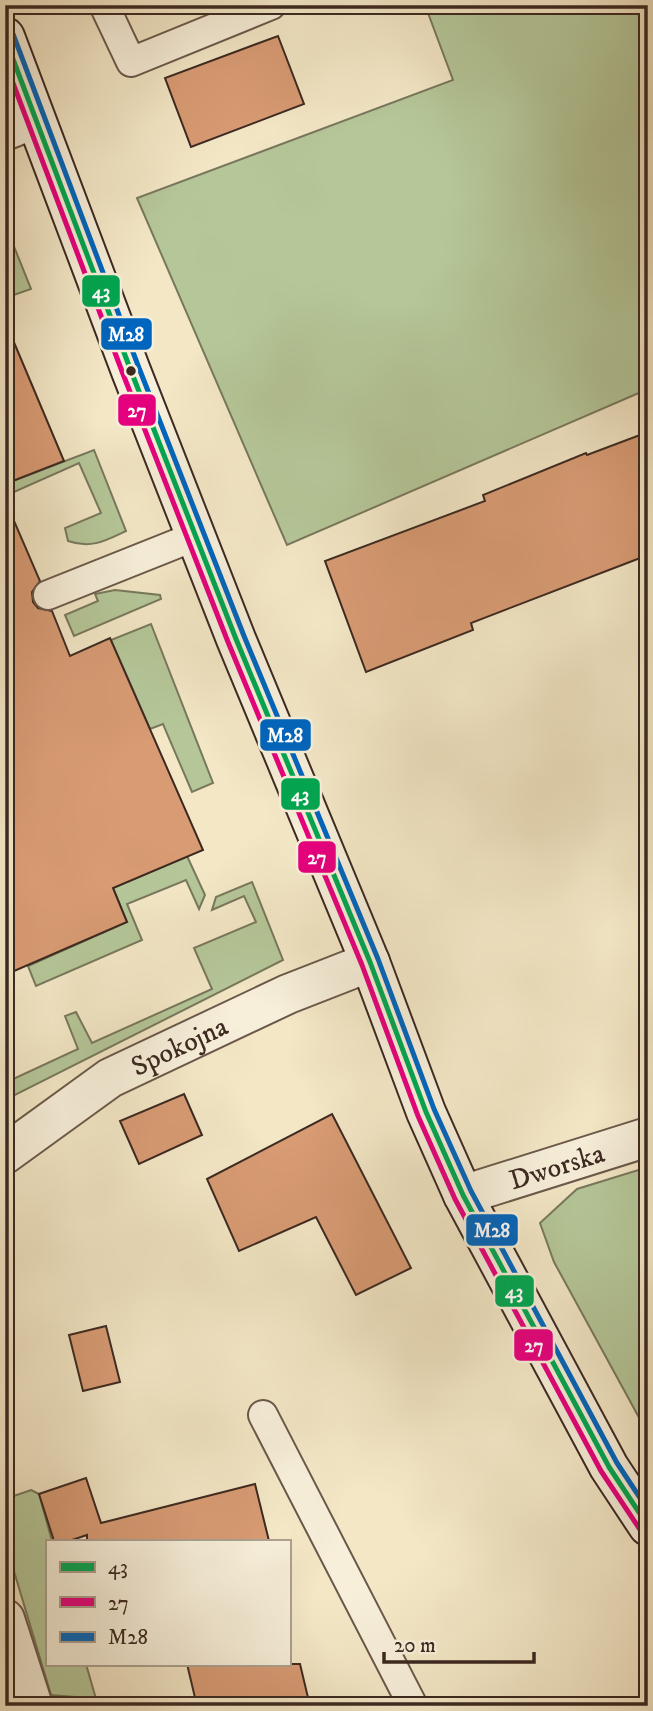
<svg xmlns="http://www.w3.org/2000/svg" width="653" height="1711" font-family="'IM FELL DW Pica',serif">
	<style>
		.green { fill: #b5c799; stroke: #78785d; stroke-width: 2 }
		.building { fill: #d89b74; stroke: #3c2921; stroke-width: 2 }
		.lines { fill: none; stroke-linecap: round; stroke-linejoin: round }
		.service-casing { stroke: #6a584a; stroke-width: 32 }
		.minor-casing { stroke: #6a584a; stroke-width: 42 }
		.secondary-casing { stroke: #3c2921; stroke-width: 42 }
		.service { stroke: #f7efda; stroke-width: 28 }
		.minor { stroke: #f7efda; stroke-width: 38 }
		.secondary { stroke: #f7efda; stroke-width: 38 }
		.bus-1-casing { stroke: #f7efda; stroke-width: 10 }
		.bus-2-casing { stroke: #f7efda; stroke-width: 10 }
		.bus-3-casing { stroke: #f7efda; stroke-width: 10 }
		.bus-1 { stroke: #00a651; stroke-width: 5 }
		.bus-2 { stroke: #e5007d; stroke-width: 5 }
		.bus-3 { stroke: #0065bd; stroke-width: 5 }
		.bus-dot { fill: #3c2921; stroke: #f7efda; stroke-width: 2.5 }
		.labels { text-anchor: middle; stroke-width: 5; stroke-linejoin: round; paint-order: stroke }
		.street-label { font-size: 28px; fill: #3c2921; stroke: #f7efda }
		.line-badge { stroke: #f7efda; stroke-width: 2.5 }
		.badge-label { font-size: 19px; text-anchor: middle; font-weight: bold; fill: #fff }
	</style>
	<rect width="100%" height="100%" fill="#f3e7c6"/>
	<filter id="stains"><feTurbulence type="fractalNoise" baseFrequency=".00286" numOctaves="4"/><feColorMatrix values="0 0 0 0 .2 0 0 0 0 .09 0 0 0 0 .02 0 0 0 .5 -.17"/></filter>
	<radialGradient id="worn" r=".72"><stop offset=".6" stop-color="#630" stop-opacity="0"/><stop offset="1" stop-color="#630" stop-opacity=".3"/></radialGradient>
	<path class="green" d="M 425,5 L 648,5 L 648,389 L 287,545 L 137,198 L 453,80 Z
		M 5,224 L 31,289 L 5,298 Z
		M 94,450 L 126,531 C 105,541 91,549 68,541 L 65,528 L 101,513 L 79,463 L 5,496 L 5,484 Z
		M 115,590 L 160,595 L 161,599 L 74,636 L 65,615 L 98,601 L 95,594 Z
		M 151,624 L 213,783 L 192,792 L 163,724 L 150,729 L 111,640 Z
		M 187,856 L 205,895 L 199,909 L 186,880 L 127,904 L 142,940 L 36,986 L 28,966 L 127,922 L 113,888 Z
		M 252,882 L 283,960 L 5,1100 L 5,1075 L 9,1081 L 78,1049 L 65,1016 L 76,1012 L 92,1043 L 212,989 L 194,948 L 256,922 L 244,896 L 212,910 L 216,897 Z
		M 648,1167 L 648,1434 L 554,1262 L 540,1223 L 577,1189 Z
		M 31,1490 L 39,1494 L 52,1541 L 47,1541 L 47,1664 L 86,1664 L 98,1706 L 89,1706 L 87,1698 L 51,1695 L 5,1541 L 5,1499 Z"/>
	<path class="building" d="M 278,36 L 304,104 L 191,147 L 165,78 Z
		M 5,321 L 64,461 L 5,484 Z
		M 648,432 L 648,555 L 471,623 L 473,630 L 366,672 L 325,561 L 485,501 L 483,495 L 586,453 L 587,455 Z
		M 5,500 L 40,581 L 32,592 L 33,602 L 38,608 L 52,611 L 70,656 L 110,638 L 203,850 L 113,888 L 127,922 L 5,975 Z
		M 184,1094 L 202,1135 L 139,1164 L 120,1121 Z
		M 332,1114 L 411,1268 L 356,1295 L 316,1217 L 239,1251 L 207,1179 Z
		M 106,1326 L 120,1382 L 83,1391 L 69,1335 Z
		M 86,1478 L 101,1523 L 255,1484 L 269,1541 L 87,1541 L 87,1535 L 69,1541 L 54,1541 L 39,1494 Z
		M 187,1664 L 300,1664 L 310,1706 L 197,1706 Z"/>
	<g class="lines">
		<g class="service-casing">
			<path id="service" d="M 104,5 L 131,62 L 271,5
				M 5,136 L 38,123
				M 48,595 L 196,536
				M 263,1415 L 413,1706"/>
		</g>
		<g class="minor-casing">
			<g id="minor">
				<path id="s1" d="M 5,1154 L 110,1078 L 288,994 L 370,962"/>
				<path id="s2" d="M 463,1195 L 648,1137"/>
				<path d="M 5,1619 L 33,1706"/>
			</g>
		</g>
		<g class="secondary-casing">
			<path id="secondary" d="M 5,37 L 131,371 L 236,639 L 370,962 L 426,1112 L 463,1195 L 609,1467 L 648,1526"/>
		</g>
		<use href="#service" class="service"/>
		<use href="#minor" class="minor"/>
		<use href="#secondary" class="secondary"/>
		<g class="bus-1-casing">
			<path id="bus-1" d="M 5,38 L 131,371 L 236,639 L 370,962 L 426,1112 L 463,1195 L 609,1467 L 648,1526"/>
		</g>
		<g class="bus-2-casing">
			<path id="bus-2" d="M 5,62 L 123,374 L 228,642 L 362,965 L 418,1116 L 455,1199 L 601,1471 L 641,1531"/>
		</g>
		<g class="bus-3-casing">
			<path id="bus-3" d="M 13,34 L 139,368 L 244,636 L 378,959 L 434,1109 L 471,1191 L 617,1463 L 648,1510"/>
		</g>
		<use href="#bus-1" class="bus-1"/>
		<use href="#bus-2" class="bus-2"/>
		<use href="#bus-3" class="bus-3"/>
	</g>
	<circle class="bus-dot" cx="131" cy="371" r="6"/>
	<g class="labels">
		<g class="street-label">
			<text dy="10" stroke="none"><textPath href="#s1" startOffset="206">Spokojna</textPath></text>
			<text dy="10" stroke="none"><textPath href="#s2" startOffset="98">Dworska</textPath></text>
		</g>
	</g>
	<g class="line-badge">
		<rect x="81" y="274" width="40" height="34" rx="7" fill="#00a651"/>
		<rect x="100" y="317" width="53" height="34" rx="7" fill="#0065bd"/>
		<rect x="117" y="393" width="40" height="34" rx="7" fill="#e5007d"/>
		<rect x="259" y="718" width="53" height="34" rx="7" fill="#0065bd"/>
		<rect x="280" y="777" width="41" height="34" rx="7" fill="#00a651"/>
		<rect x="297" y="840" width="40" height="34" rx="7" fill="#e5007d"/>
		<rect x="465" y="1213" width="54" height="34" rx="7" fill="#0065bd"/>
		<rect x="494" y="1274" width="41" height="34" rx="7" fill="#00a651"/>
		<rect x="513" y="1328" width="41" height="34" rx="7" fill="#e5007d"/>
	</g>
	<g class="badge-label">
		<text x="101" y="298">43</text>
		<text x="126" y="341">M28</text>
		<text x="137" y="417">27</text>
		<text x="285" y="742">M28</text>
		<text x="300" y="801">43</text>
		<text x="317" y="864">27</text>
		<text x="492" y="1237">M28</text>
		<text x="514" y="1298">43</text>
		<text x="534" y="1352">27</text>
	</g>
	<rect width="653" height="1711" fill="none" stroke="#f3e7c6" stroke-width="28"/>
	<rect x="7" y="7" width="639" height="1697" fill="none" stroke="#3c2921" stroke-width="3.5"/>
	<rect x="14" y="14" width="625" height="1683" fill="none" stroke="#3c2921" stroke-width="2"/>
	<rect x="46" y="1540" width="245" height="126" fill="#f7efda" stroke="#aca090" stroke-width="2"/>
	<rect x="60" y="1562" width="35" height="10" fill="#00a651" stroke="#aca090" stroke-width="2"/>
	<text x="108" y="1574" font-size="21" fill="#3c2921">43</text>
	<rect x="60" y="1597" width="35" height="10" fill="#e5007d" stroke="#aca090" stroke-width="2"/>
	<text x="108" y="1610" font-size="21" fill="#3c2921">27</text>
	<rect x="60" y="1632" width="35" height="10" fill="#0065bd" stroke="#aca090" stroke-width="2"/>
	<text x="108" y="1644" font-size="21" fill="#3c2921">M28</text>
	<path d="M384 1652v10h150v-10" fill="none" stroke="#3c2921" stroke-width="3.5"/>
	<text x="394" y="1652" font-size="21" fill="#3c2921" stroke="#f7efda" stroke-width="5" paint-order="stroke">20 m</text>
	<rect width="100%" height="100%" filter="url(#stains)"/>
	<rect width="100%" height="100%" fill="url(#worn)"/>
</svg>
